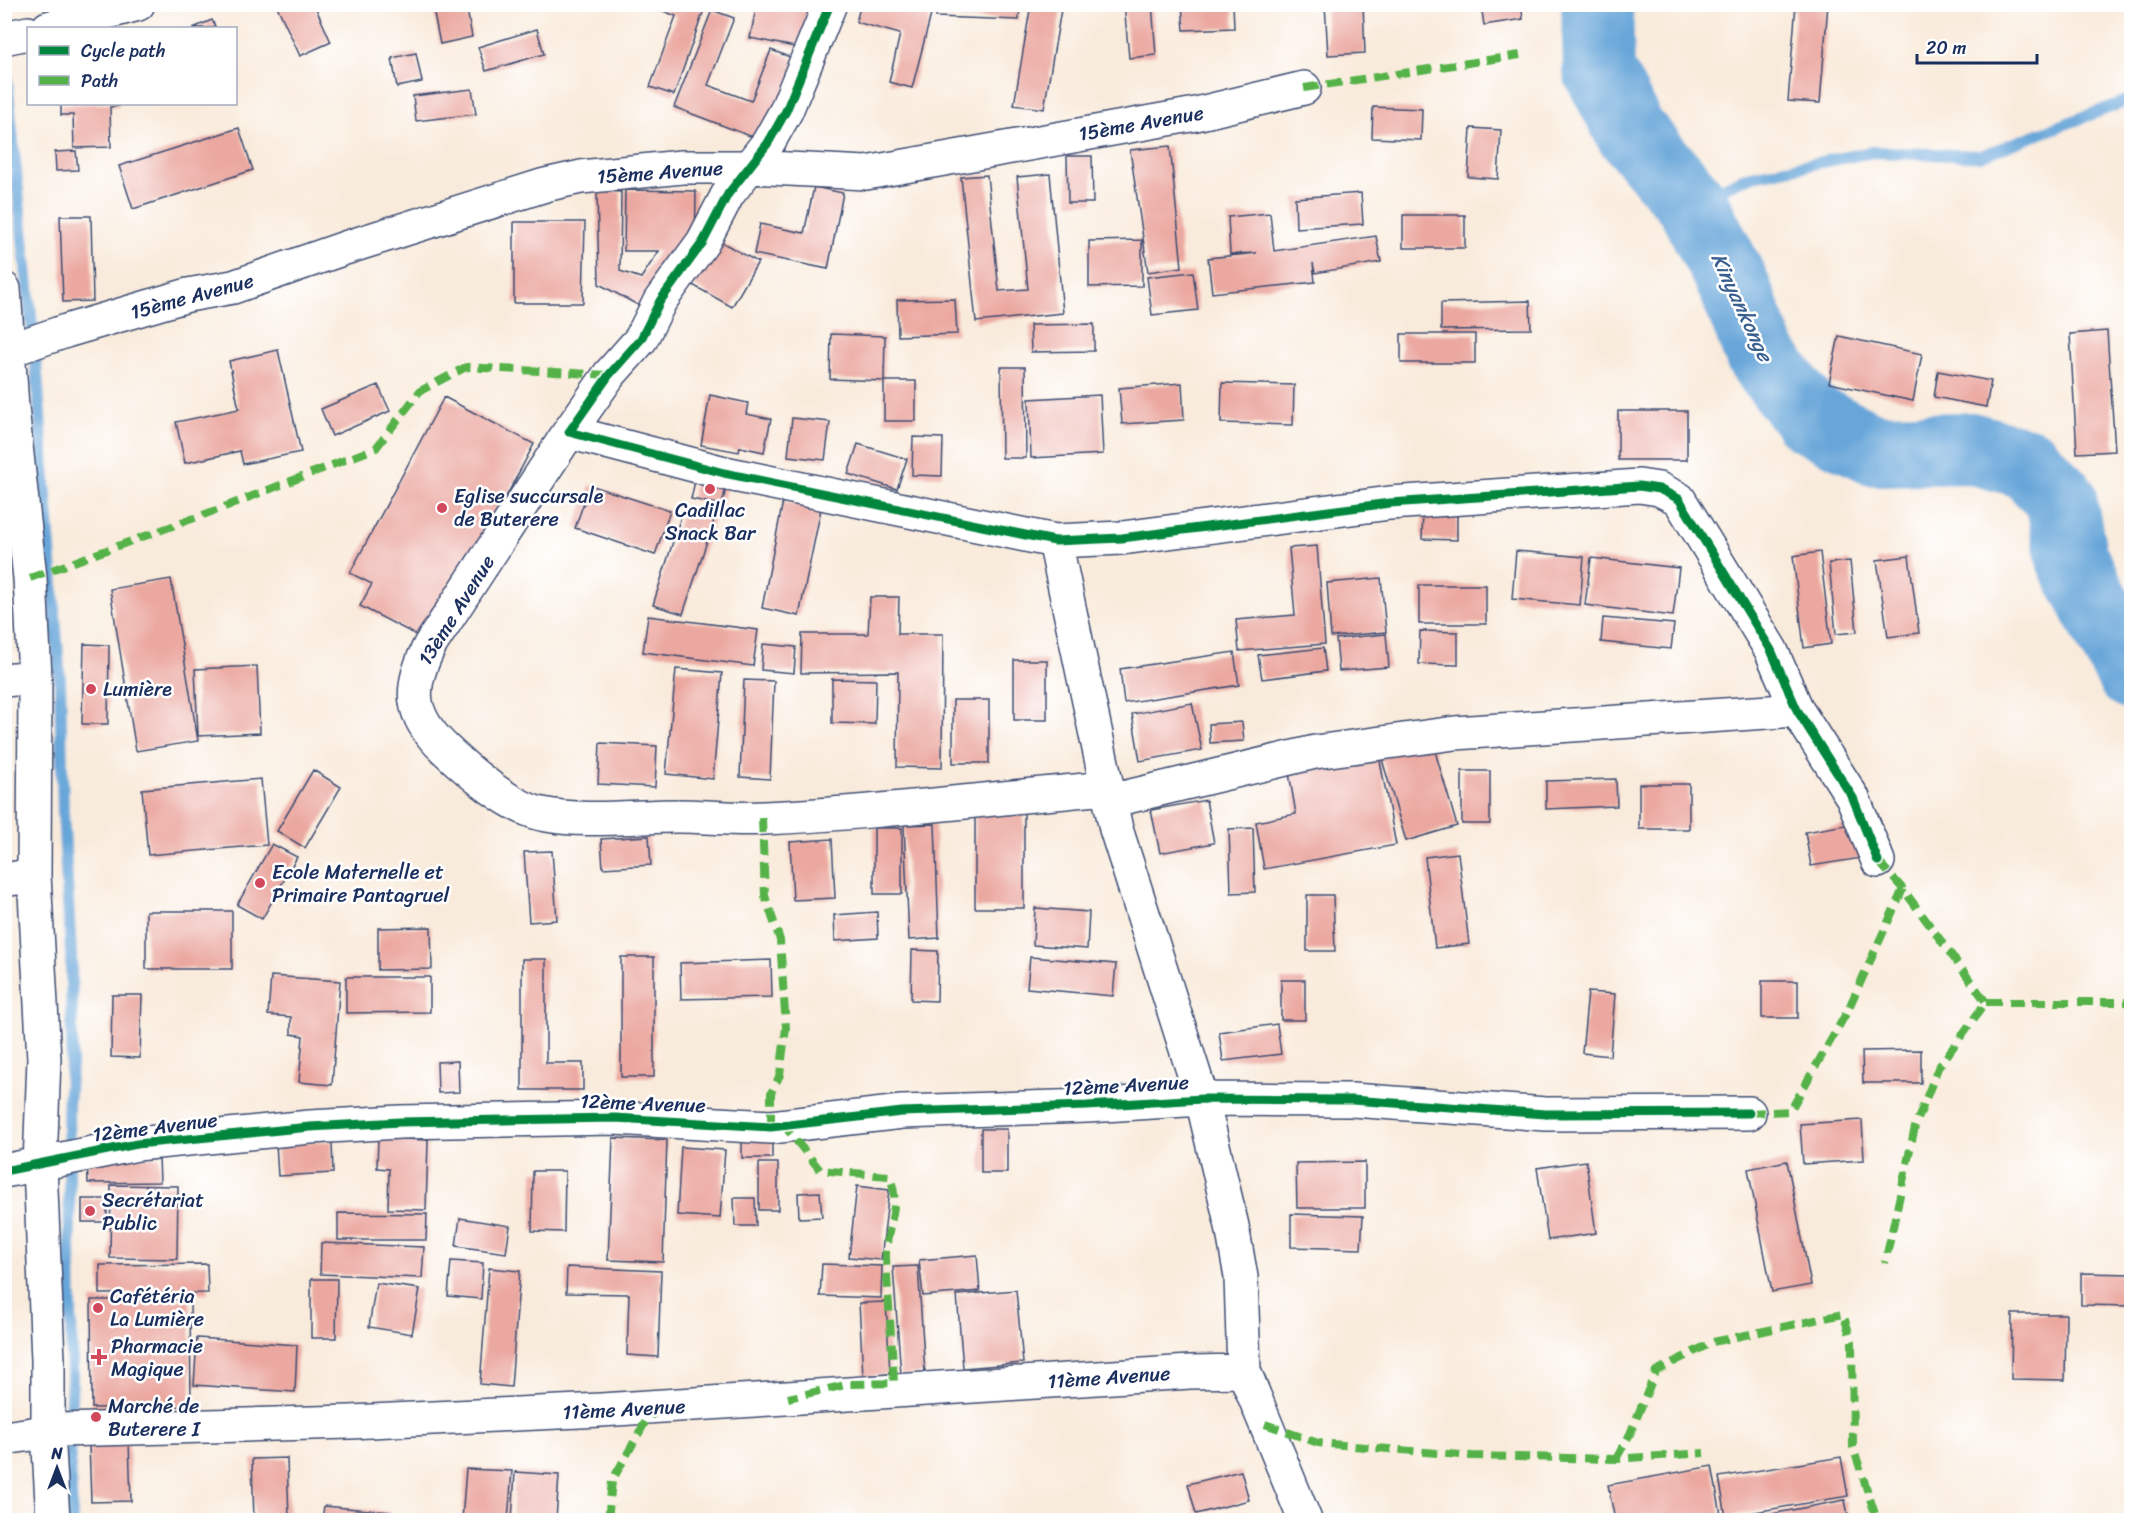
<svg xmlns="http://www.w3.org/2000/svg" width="2136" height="1525" font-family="Sriracha,sans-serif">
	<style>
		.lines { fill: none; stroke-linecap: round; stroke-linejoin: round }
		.stream { stroke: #67a6d9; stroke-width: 12 }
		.river { stroke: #67a6d9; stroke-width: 72 }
		.building { fill: #eba8a0 }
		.minor-casing { stroke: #3c4b71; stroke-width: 36 }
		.minor { stroke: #fff; stroke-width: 33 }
		.quiet { stroke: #55b248; stroke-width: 8; stroke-dasharray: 15 8; stroke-linecap: butt }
		.cycleway-casing { stroke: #fff; stroke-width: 13 }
		.cycleway { stroke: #00873e; stroke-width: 9 }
		.poi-dot { fill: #d1495b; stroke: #fff; stroke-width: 2 }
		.labels { text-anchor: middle; stroke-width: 5; stroke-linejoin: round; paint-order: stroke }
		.street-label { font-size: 20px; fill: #1b2f5e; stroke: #fff }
		.poi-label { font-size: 20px; fill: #1b2f5e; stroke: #fff; text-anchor: start }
		.water-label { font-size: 21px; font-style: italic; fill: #395f8f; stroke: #fff }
	</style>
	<rect width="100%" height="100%" fill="#fff"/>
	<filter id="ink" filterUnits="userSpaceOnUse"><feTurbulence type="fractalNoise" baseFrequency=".0167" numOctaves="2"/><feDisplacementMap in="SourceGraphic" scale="12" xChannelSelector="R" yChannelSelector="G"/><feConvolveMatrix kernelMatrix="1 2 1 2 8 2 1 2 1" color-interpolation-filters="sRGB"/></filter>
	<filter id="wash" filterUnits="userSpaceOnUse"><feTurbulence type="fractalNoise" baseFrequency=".008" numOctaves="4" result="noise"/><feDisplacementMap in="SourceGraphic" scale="24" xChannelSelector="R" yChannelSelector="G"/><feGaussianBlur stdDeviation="1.35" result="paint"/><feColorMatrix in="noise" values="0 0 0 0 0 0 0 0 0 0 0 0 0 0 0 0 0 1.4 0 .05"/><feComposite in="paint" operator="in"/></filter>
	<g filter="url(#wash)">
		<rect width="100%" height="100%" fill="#f9ebdb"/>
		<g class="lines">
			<path class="stream" d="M 4,54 L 37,375 L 60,682 L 63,812 L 71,954 L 72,1050 L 68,1105 L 72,1377 L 69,1440 L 72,1520
				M 1692,203 L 1747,177 L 1872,152 L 1980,156 L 2132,99"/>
			<path class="river" d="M 1597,4 L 1599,71 L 1630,131 L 1692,203 L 1735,288 L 1761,356 L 1809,418 L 1877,450 L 1970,448 L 2027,463 L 2061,499 L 2072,559 L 2132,674"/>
		</g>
		<g id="blocks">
			<path class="building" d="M 276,4 L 314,4 L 331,42 L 300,56 Z
				M 432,4 L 466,4 L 472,37 L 440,44 Z
				M 645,4 L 706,4 L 674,95 L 650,87 L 676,16 Z
				M 757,4 L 819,4 L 810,50 L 750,38 Z
				M 861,4 L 933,7 L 912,88 L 889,82 L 900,34 L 856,22 Z
				M 936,4 L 1020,4 L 1019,20 L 936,17 Z
				M 1031,4 L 1062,4 L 1044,109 L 1014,105 Z
				M 1124,4 L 1152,4 L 1156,55 L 1129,58 Z
				M 1182,4 L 1233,4 L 1234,28 L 1184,30 Z
				M 1325,4 L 1363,4 L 1365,53 L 1328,55 Z
				M 1481,4 L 1521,4 L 1523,19 L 1484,25 Z
				M 1796,4 L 1828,4 L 1820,103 L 1788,101 Z
				M 712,10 L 734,18 L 708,85 L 751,101 L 771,50 L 798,60 L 766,142 L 674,107 Z
				M 212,20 L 216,28 L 193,28 Z
				M 537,29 L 544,54 L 486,71 L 478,47 Z
				M 416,53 L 422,82 L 397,87 L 392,58 Z
				M 472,89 L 476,114 L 416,121 L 413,96 Z
				M 61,104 L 119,104 L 119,106 L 110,107 L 111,147 L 74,148 L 73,115 L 61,115 Z
				M 1373,107 L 1422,109 L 1421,140 L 1372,138 Z
				M 239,128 L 253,170 L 133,209 L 119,166 Z
				M 1471,128 L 1501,130 L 1498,179 L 1468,177 Z
				M 1170,146 L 1182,267 L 1148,272 L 1130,150 Z
				M 76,151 L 78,170 L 56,171 L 55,152 Z
				M 1067,156 L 1092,156 L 1093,203 L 1068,203 Z
				M 1050,174 L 1063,313 L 976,322 L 961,177 L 987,175 L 999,291 L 1028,289 L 1017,177 Z
				M 814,187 L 843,193 L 828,269 L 754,254 L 760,224 L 804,233 Z
				M 625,190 L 696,191 L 695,252 L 647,310 L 599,284 L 597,191 L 621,192 L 620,271 L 641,278 L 659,251 L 624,251 Z
				M 1361,193 L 1363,224 L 1296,228 L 1295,198 Z
				M 1270,213 L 1274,251 L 1376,236 L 1381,262 L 1315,273 L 1313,263 L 1315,282 L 1212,293 L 1208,258 L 1257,253 L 1230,254 L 1228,217 Z
				M 1403,215 L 1465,215 L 1465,248 L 1403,248 Z
				M 60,216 L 91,216 L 93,301 L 63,302 Z
				M 514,222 L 585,222 L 583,303 L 514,303 Z
				M 714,238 L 758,262 L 732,307 L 689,283 Z
				M 1142,240 L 1142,286 L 1089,287 L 1089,241 Z
				M 1193,272 L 1198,310 L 1152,315 L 1147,277 Z
				M 955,299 L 957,334 L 898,336 L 897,300 Z
				M 1530,301 L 1531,329 L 1441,330 L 1441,303 Z
				M 1094,324 L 1094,351 L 1031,352 L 1030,325 Z
				M 2107,331 L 2115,451 L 2077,453 L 2070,334 Z
				M 831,334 L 885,336 L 884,381 L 916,381 L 916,421 L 884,421 L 884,381 L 830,379 Z
				M 1401,334 L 1475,334 L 1475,363 L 1401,363 Z
				M 1839,336 L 1922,354 L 1913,401 L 1829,383 Z
				M 278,350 L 301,452 L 243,464 L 240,451 L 185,463 L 176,422 L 239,409 L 229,361 Z
				M 1001,367 L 1025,367 L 1026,458 L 1002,458 Z
				M 1938,371 L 1991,381 L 1986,407 L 1934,397 Z
				M 1182,383 L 1184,420 L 1122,424 L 1119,388 Z
				M 1222,383 L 1294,385 L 1293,425 L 1221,423 Z
				M 378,385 L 390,411 L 332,436 L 321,409 Z
				M 710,395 L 748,403 L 746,414 L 771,419 L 764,452 L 740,447 L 739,452 L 701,445 Z
				M 1100,395 L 1103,454 L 1031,458 L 1029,399 Z
				M 444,397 L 534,444 L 442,618 L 431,612 L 418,636 L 360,606 L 372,584 L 350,573 Z
				M 1618,411 L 1687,411 L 1687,460 L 1618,460 Z
				M 792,418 L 830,422 L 825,460 L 788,456 Z
				M 913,437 L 943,438 L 942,476 L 912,475 Z
				M 858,444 L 907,459 L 897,489 L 848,474 Z
				M 697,472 L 728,478 L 722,505 L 691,499 Z
				M 590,485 L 670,511 L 655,555 L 575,528 Z
				M 783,501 L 821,509 L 799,616 L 762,608 Z
				M 1423,507 L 1457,508 L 1457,540 L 1422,539 Z
				M 683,510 L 714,520 L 683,614 L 653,605 Z
				M 1317,546 L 1325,644 L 1239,651 L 1236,620 L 1295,615 L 1289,548 Z
				M 1516,551 L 1584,557 L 1580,605 L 1512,599 Z
				M 1820,552 L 1831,644 L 1804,648 L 1793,556 Z
				M 1909,556 L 1919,633 L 1888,637 L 1877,560 Z
				M 1591,558 L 1679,568 L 1673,616 L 1585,605 Z
				M 1850,561 L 1857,632 L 1836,634 L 1829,563 Z
				M 1381,578 L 1386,632 L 1331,637 L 1327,583 Z
				M 171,579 L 198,741 L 136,751 L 110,589 Z
				M 1419,585 L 1486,585 L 1486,624 L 1419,624 Z
				M 870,597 L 899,597 L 898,634 L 943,634 L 942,768 L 897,767 L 898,672 L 801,673 L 802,634 L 868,634 Z
				M 648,616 L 758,630 L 753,666 L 643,652 Z
				M 1603,618 L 1674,624 L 1671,649 L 1601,642 Z
				M 1420,631 L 1458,632 L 1458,665 L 1419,664 Z
				M 1386,634 L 1389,667 L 1339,671 L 1336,639 Z
				M 84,644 L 109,645 L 108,724 L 82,724 Z
				M 763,644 L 796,647 L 794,673 L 761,670 Z
				M 1323,648 L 1326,671 L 1262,679 L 1258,655 Z
				M 1234,652 L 1239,685 L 1124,703 L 1120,669 Z
				M 1014,660 L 1047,660 L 1047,720 L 1014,720 Z
				M 257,666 L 260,733 L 198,736 L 195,669 Z
				M 676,669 L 722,673 L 713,779 L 666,774 Z
				M 832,679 L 876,680 L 875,724 L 832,723 Z
				M 744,680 L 774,681 L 770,779 L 740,777 Z
				M 953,700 L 989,700 L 989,763 L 953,763 Z
				M 1192,703 L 1202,750 L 1140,761 L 1132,714 Z
				M 1242,722 L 1244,741 L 1210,743 L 1209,724 Z
				M 1432,741 L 1457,826 L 1406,841 L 1381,756 Z
				M 600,743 L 657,746 L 655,787 L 598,784 Z
				M 1379,756 L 1396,845 L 1264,869 L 1256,822 L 1296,814 L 1289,773 Z
				M 313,770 L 341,787 L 305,848 L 277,831 Z
				M 1462,771 L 1490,771 L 1490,824 L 1462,824 Z
				M 261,779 L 267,845 L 148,855 L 142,789 Z
				M 1616,779 L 1617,806 L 1546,809 L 1546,781 Z
				M 1639,784 L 1689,784 L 1689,829 L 1639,829 Z
				M 1206,800 L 1214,843 L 1160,853 L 1151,810 Z
				M 975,810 L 1024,810 L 1024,908 L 975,908 Z
				M 1862,822 L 1868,857 L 1811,866 L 1805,832 Z
				M 935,824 L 939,938 L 909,940 L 904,825 Z
				M 874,828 L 902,828 L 902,894 L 874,894 Z
				M 1253,828 L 1255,892 L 1231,893 L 1229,829 Z
				M 649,836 L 651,865 L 603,868 L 601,839 Z
				M 832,839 L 835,898 L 793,900 L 790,842 Z
				M 272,844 L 297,857 L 262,919 L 237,905 Z
				M 552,851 L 557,920 L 529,922 L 524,852 Z
				M 1458,853 L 1469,944 L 1435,948 L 1425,857 Z
				M 1307,895 L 1333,895 L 1335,951 L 1307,951 Z
				M 1035,908 L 1089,912 L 1087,949 L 1033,945 Z
				M 146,911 L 232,911 L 232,969 L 146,969 Z
				M 877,912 L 878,938 L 835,941 L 834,915 Z
				M 431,927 L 432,969 L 378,970 L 378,928 Z
				M 912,950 L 938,951 L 937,1001 L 911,1000 Z
				M 621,957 L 654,957 L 654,1077 L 621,1077 Z
				M 1030,957 L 1116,964 L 1113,996 L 1027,988 Z
				M 522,959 L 546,959 L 546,1063 L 583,1063 L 583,1090 L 522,1090 Z
				M 771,960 L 772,997 L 681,999 L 680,963 Z
				M 4,964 L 11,1012 L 4,1013 Z
				M 271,976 L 340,981 L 332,1085 L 299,1082 L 303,1036 L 291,1034 L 291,1017 L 268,1015 Z
				M 346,977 L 430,977 L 430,1012 L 346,1013 Z
				M 1281,980 L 1305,980 L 1305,1020 L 1281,1020 Z
				M 1762,981 L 1798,981 L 1798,1018 L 1762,1018 Z
				M 1588,992 L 1615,994 L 1610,1056 L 1582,1053 Z
				M 112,995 L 142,995 L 140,1058 L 111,1057 Z
				M 1277,1024 L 1281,1054 L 1223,1061 L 1219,1032 Z
				M 1921,1050 L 1921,1083 L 1863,1083 L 1862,1051 Z
				M 458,1061 L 459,1092 L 438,1093 L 437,1062 Z
				M 1862,1120 L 1864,1160 L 1803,1164 L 1800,1124 Z
				M 981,1129 L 1007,1129 L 1007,1173 L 981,1173 Z
				M 742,1136 L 772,1136 L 772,1158 L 742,1158 Z
				M 378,1138 L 428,1140 L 426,1210 L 388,1209 L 389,1169 L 377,1168 Z
				M 613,1138 L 667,1140 L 663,1262 L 608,1260 Z
				M 332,1141 L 333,1173 L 278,1176 L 276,1143 Z
				M 681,1147 L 725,1150 L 720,1218 L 677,1215 Z
				M 87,1157 L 159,1157 L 160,1182 L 88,1183 Z
				M 1586,1161 L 1596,1233 L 1548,1240 L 1537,1168 Z
				M 1787,1161 L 1811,1285 L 1772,1292 L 1748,1169 Z
				M 1365,1162 L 1365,1208 L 1297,1208 L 1296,1163 Z
				M 759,1163 L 778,1163 L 778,1210 L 759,1210 Z
				M 533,1171 L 565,1171 L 564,1232 L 532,1231 Z
				M 111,1185 L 178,1186 L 177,1259 L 110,1258 Z
				M 857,1186 L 889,1190 L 881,1260 L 849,1257 Z
				M 820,1192 L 822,1217 L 799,1218 L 798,1193 Z
				M 734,1198 L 755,1198 L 756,1226 L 735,1226 Z
				M 82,1199 L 107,1199 L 107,1222 L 82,1222 Z
				M 338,1213 L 427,1214 L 426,1240 L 338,1240 Z
				M 1291,1214 L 1363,1216 L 1361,1249 L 1291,1247 Z
				M 460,1218 L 510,1226 L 506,1253 L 456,1246 Z
				M 321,1243 L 424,1247 L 422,1278 L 320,1274 Z
				M 977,1255 L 980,1291 L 923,1296 L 919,1260 Z
				M 451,1261 L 483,1263 L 481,1299 L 448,1296 Z
				M 207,1264 L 208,1293 L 100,1294 L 100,1265 Z
				M 822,1264 L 882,1266 L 881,1298 L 820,1296 Z
				M 918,1266 L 925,1373 L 901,1375 L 893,1267 Z
				M 567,1267 L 661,1271 L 658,1357 L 627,1355 L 629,1294 L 566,1293 Z
				M 489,1268 L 520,1271 L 511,1387 L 480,1384 Z
				M 2081,1273 L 2132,1274 L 2132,1306 L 2081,1305 Z
				M 311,1279 L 337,1279 L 336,1338 L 311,1338 Z
				M 376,1283 L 420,1289 L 412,1334 L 369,1327 Z
				M 1016,1290 L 1023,1363 L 963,1368 L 957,1295 Z
				M 91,1300 L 190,1300 L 191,1406 L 92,1408 Z
				M 886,1302 L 890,1374 L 863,1376 L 859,1303 Z
				M 2012,1314 L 2066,1314 L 2065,1380 L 2011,1379 Z
				M 197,1338 L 297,1345 L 295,1392 L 194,1385 Z
				M 129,1441 L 131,1501 L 91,1502 L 89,1443 Z
				M 1841,1457 L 1848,1496 L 1726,1517 L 1719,1477 Z
				M 287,1458 L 289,1520 L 254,1520 L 252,1459 Z
				M 1712,1466 L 1722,1520 L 1615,1520 L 1608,1485 Z
				M 466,1469 L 512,1471 L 508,1520 L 462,1520 Z
				M 1241,1471 L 1249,1500 L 1196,1514 L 1188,1484 Z
				M 515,1472 L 559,1475 L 556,1520 L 512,1520 Z
				M 1845,1500 L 1849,1520 L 1762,1520 L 1761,1516 Z
				M 324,1506 L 390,1512 L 390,1520 L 322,1520 Z"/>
		</g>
	</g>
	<g filter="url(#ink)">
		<use href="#blocks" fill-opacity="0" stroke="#3c4b71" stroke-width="1.5"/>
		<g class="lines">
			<g class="minor-casing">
				<path id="minor" d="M 830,4 L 786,111 L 768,143 L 728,194 L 703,242 L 660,301 L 641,339 L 609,375 L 569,432 L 724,473 L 1055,541 L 1122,538 L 1390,503 L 1639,486 L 1659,489 L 1679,499 L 1771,650 L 1797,710 L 1853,798 L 1878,861
					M 48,28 L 138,4
					M 4,38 L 28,33
					M 4,289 L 12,407 L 30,578 L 35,677 L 34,875 L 44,1059 L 40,1165 L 48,1360 L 48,1431 L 53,1520
					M 4,352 L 66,331 L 188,295 L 233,287 L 345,248 L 545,185 L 581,177 L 682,167 L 749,167 L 866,173 L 1196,114 L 1304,88
					M 569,432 L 430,645 C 408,688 409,715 445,749 C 468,771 511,808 542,814 C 585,823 634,816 678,816 C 706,816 735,820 764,818 C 878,813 993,798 1107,788
					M 1055,541 L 1116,829 L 1202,1099 L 1232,1226 L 1241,1277 L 1244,1371 L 1305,1520
					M 4,680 L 35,677
					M 1110,801 L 1315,752 L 1455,733 L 1797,710
					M 4,880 L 34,875
					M 4,1171 L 137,1144 L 310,1127 L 400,1122 L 615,1118 L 771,1127 L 902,1112 L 1087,1106 L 1202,1099 L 1352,1100 L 1546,1114 L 1749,1113
					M 4,1438 L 60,1430 L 350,1422 L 601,1410 L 1190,1372 L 1244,1371"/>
			</g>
			<use href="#minor" class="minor"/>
			<path class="quiet" d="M 1304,88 L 1520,55
				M 30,578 L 219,509 L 376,448 L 420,391 L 466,367 L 609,375
				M 762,818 L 765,896 L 780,940 L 786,1028 L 780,1075 L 771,1093 L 771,1127 L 786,1128 L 820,1170 L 889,1176 C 903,1204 885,1229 886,1258 C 888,1299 892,1341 894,1383 L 850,1384 L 788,1398
				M 1878,861 L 1903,889 L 1986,1002 L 1938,1068 L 1915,1127 L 1885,1263
				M 1986,1002 L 2132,1002
				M 1749,1113 L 1790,1111 L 1847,1012 L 1903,889
				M 1265,1424 L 1318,1443 L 1472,1456 L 1616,1459 L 1704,1453
				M 1616,1459 L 1630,1434 L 1656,1371 L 1713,1342 L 1843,1314 L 1852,1341 L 1853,1447 L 1877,1520
				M 608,1520 L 612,1481 L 647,1419 L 662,1407"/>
			<g class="cycleway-casing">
				<path id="cycleway" d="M 830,4 L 786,111 L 768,143 L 728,194 L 703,242 L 660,301 L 641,339 L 609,375 L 569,432 L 724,473 L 1055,541 L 1122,538 L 1390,503 L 1639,486 L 1659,489 L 1679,499 L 1771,650 L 1797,710 L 1853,798 L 1878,861
					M 4,1171 L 137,1144 L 310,1127 L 400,1122 L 615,1118 L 771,1127 L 902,1112 L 1087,1106 L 1202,1099 L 1352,1100 L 1546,1114 L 1749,1113"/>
			</g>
			<use href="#cycleway" class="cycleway"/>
		</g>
	</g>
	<g class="poi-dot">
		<circle cx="710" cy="489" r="6"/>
		<circle cx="442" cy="508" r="6"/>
		<circle cx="91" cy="689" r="6"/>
		<circle cx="260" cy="883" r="6"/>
		<circle cx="90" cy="1211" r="6"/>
		<circle cx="98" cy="1308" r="6"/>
		<path d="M96 1348h6v6h6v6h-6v6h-6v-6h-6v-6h6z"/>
		<circle cx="96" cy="1417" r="6"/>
	</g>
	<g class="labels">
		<g class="street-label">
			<text transform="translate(1141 123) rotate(-10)" y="7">15ème Avenue</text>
			<text transform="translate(660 172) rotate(-4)" y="7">15ème Avenue</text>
			<text transform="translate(192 296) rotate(-15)" y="7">15ème Avenue</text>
			<text transform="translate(456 610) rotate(-58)" y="7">13ème Avenue</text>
			<text transform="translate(1126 1085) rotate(-3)" y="7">12ème Avenue</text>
			<text transform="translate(643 1103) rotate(2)" y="7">12ème Avenue</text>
			<text transform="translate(155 1127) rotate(-7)" y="7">12ème Avenue</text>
			<text transform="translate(1109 1377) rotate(-4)" y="7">11ème Avenue</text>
			<text transform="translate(624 1409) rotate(-3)" y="7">11ème Avenue</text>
		</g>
		<g class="poi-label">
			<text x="454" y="503">Eglise succursale<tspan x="454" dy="23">de Buterere</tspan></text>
			<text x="710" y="517" text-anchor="middle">Cadillac<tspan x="710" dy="23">Snack Bar</tspan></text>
			<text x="103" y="696">Lumière</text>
			<text x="272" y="879">Ecole Maternelle et<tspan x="272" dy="23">Primaire Pantagruel</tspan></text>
			<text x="102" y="1207">Secrétariat<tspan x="102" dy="23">Public</tspan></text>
			<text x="110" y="1303">Cafétéria<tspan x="110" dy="23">La Lumière</tspan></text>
			<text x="111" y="1353">Pharmacie<tspan x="111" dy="23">Magique</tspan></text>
			<text x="108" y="1413">Marché de<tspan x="108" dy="23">Buterere I</tspan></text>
		</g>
		<g class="water-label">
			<text transform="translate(1742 307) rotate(65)" y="7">Kinyankonge</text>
		</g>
	</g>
	<rect width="2136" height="1525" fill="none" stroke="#fff" stroke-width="24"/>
	<rect x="27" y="27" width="210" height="78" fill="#ffffff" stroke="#a4acbf" stroke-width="1.5"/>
	<rect x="39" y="46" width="30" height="9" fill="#00873e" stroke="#a4acbf" stroke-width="1.5"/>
	<text x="81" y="57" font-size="18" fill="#1b2f5e">Cycle path</text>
	<rect x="39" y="76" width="30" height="9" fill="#55b248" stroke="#a4acbf" stroke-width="1.5"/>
	<text x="81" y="87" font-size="18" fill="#1b2f5e">Path</text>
	<g transform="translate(57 1468)" stroke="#ffffff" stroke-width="4.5" paint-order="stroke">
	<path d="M0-4.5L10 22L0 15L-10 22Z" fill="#1b2f5e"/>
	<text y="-9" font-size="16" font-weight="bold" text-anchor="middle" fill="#1b2f5e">N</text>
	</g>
	<path d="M1917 54v9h120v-9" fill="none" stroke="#1b2f5e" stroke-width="3"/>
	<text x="1926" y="54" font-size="18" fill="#1b2f5e" stroke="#ffffff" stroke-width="4.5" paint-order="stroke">20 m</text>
</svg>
